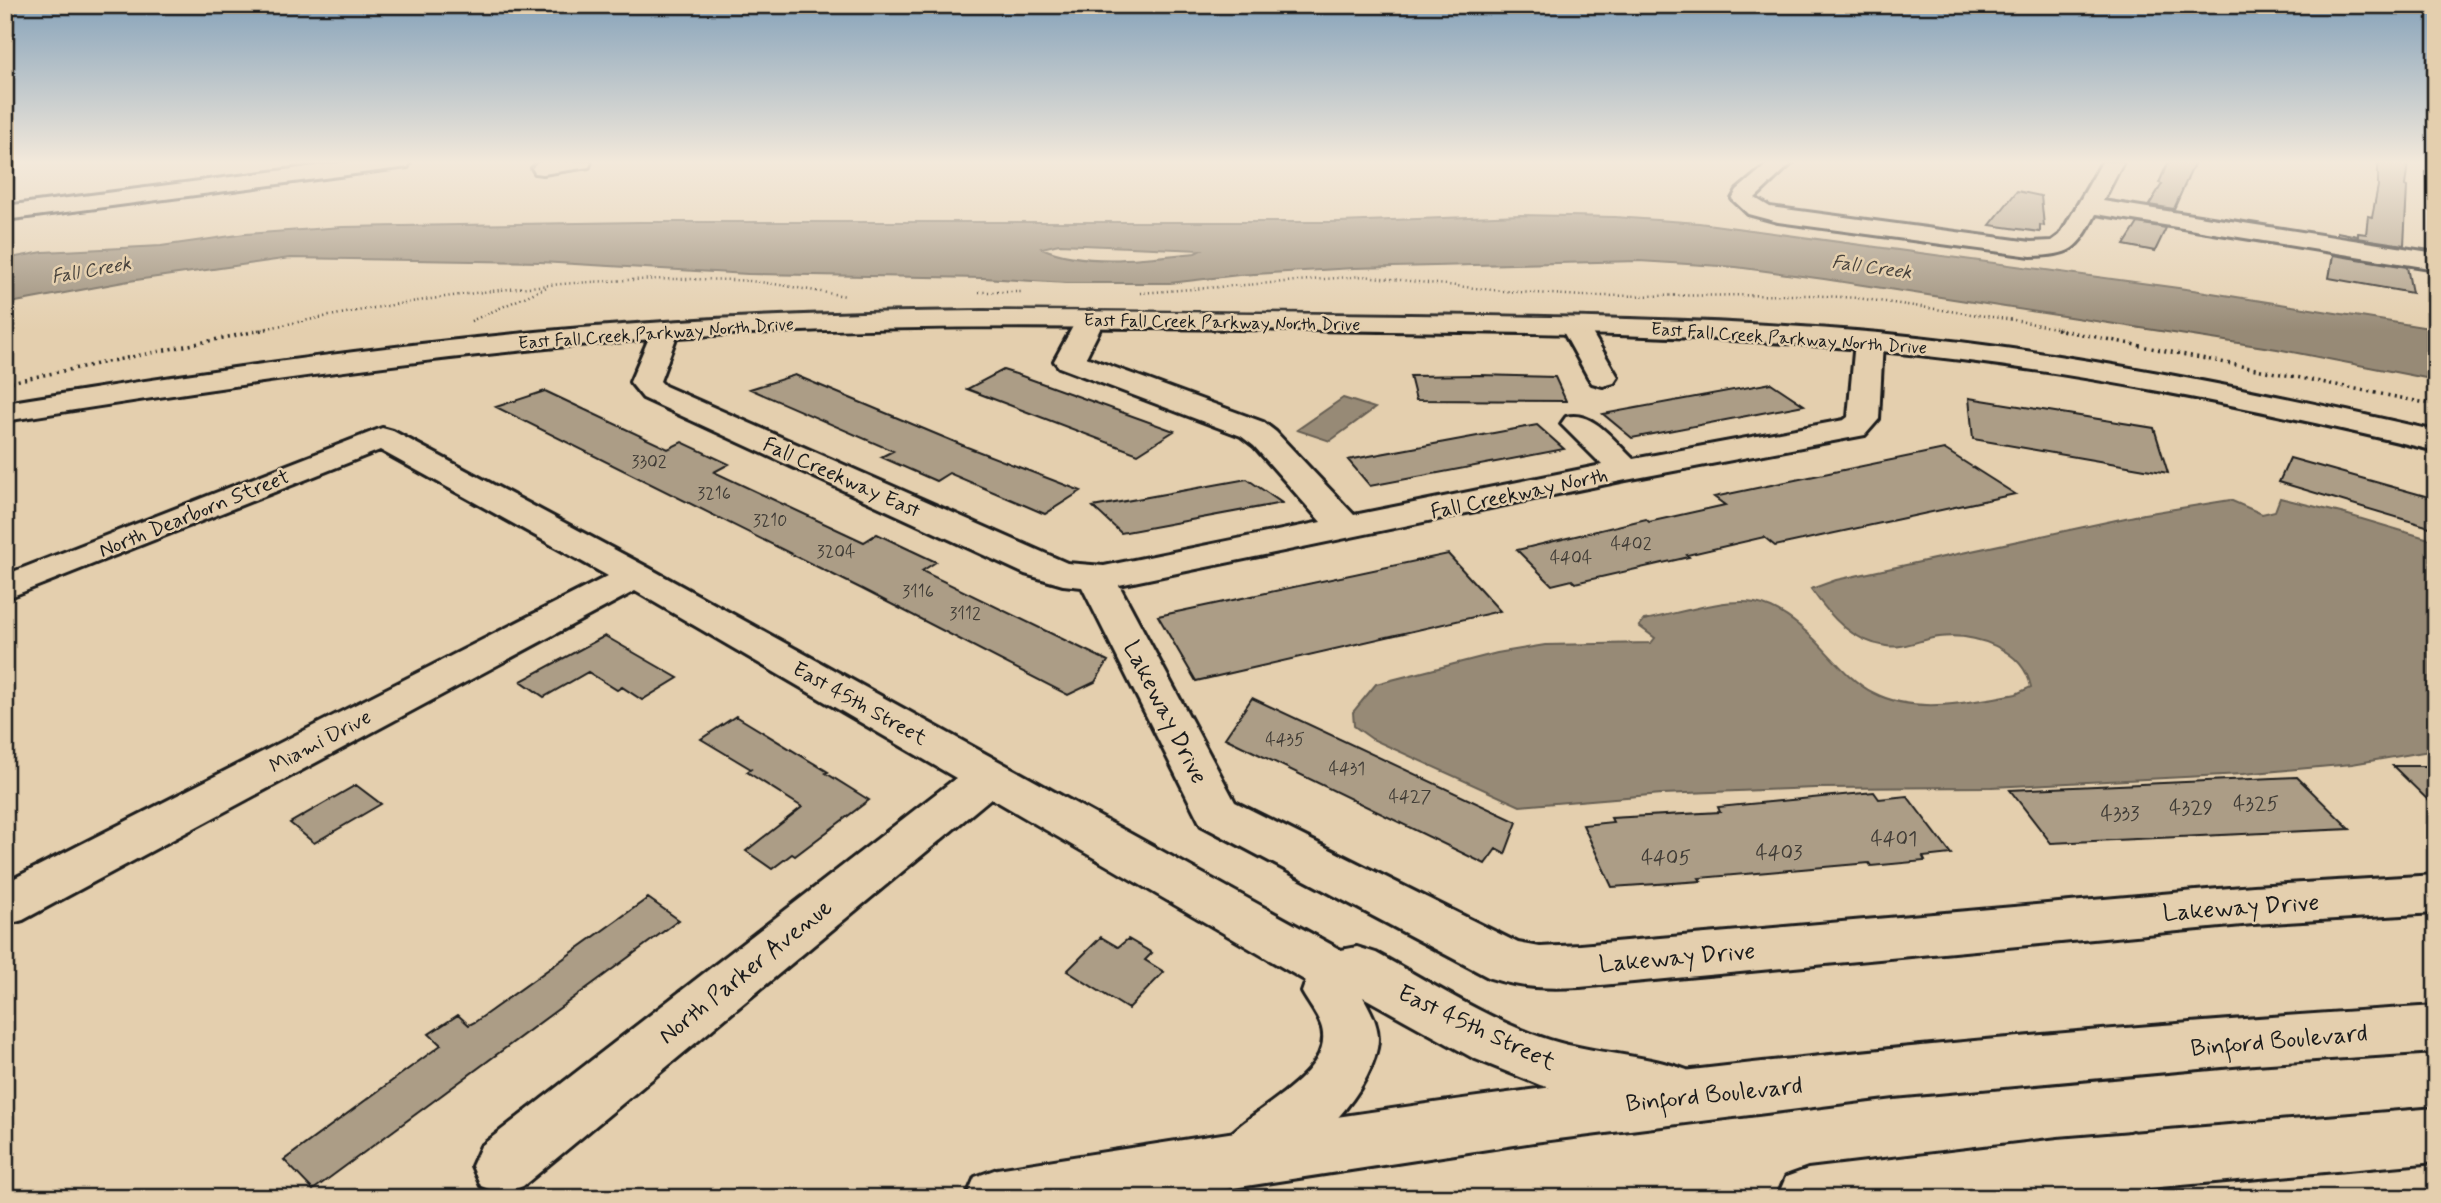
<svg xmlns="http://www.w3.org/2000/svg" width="2441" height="1203" font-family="Mynerve,sans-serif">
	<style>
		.water { fill: #978a76; stroke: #665e52; stroke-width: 2; fill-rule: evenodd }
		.building { fill: #ac9d86; stroke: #1c1c1c; stroke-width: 2 }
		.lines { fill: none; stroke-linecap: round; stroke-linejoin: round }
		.minor-casing { stroke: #1c1c1c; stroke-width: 6 }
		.major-casing { stroke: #1c1c1c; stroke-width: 6 }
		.path-far1 { stroke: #1c1c1c; stroke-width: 2.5; stroke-dasharray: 1 3.5; stroke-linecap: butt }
		.path { stroke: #1c1c1c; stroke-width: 3.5; stroke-dasharray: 2 4.5; stroke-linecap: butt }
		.minor { fill: #e4cfae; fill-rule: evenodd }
		.major { fill: #e4cfae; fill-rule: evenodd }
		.labels { text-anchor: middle; stroke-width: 5; stroke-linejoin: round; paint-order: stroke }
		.far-street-label { font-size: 18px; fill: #1c1c1c; stroke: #e4cfae }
		.number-label { font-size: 18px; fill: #403c36 }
		.far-water-label { font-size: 19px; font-style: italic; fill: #47423c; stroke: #e4cfae }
		.street-label { font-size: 21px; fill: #1c1c1c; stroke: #e4cfae }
		.near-number-label { font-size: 21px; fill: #403c36 }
		.near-street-label { font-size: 24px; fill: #1c1c1c; stroke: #e4cfae }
	</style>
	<rect width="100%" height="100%" fill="#e4cfae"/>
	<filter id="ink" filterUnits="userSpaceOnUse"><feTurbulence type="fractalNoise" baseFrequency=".0143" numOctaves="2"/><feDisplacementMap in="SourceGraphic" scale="14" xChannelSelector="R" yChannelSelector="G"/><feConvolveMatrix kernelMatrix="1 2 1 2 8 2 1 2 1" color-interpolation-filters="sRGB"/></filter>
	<g filter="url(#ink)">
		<path class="water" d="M 1521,215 L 1615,217 L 1699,223 L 2193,290 L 2436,329 L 2436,380 L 2277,349 L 1824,279 L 1736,267 L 1639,261 L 1354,268 L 1239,275 L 1170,283 L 1067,283 L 983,278 L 748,274 L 540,262 L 290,258 L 129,281 L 5,304 L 5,259 L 43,252 L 161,246 L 245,234 L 342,227 L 641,222 L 1339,222 ZM 1059,244 L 1201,250 L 1195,253 C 1149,258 1084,267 1042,248 Z
			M 1343,398 L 1375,408 L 1330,441 L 1297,430 Z
			M 2280,498 L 2345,514 L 2436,541 L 2436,750 L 2352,764 L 2243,774 L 1992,787 L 1816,788 L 1662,794 L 1520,806 L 1372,739 L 1354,726 L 1353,712 L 1376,684 L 1497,653 L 1545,645 L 1651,643 L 1655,638 L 1639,626 L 1644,620 C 1676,614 1723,598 1755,603 C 1778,607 1798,624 1814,639 C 1832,657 1851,682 1874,693 C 1916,715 1971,702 2016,694 L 2031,687 C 2023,648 1974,633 1939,637 C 1921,639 1904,649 1886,646 C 1851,641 1830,616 1811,589 L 1836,580 L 2144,514 L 2230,500 L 2262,514 L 2275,511 Z"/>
		<path class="building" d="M 2168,162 L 2195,162 L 2174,209 L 2149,205 L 2162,184 L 2159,183 Z
			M 2378,162 L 2408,162 L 2405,186 L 2407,187 L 2404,245 L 2337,235 L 2337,232 L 2358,236 L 2358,233 L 2366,234 L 2368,216 L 2372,217 L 2378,186 Z
			M 2017,191 L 2041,196 L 2044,226 L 2040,225 L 2040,232 L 1990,225 Z
			M 2138,223 L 2166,228 L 2155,251 L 2124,245 Z
			M 2333,255 L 2407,267 L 2412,293 L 2329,278 Z
			M 1003,370 L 1019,375 L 1174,431 L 1138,454 L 967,389 Z
			M 795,375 L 967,447 L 1081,491 L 1045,514 L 949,473 L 936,481 L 881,457 L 893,451 L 750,389 Z
			M 1480,375 L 1555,377 L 1566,401 L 1416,400 L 1410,376 Z
			M 1771,383 L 1804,405 L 1632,438 L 1603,414 Z
			M 545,391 L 668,449 L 682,442 L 729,464 L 714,472 L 864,542 L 877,534 L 902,546 L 936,562 L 922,571 L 1108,661 L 1095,682 L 1068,695 L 862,589 L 496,407 Z
			M 1969,398 L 2154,428 L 2168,473 L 1973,439 Z
			M 1537,425 L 1564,449 L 1370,486 L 1348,460 Z
			M 1944,449 L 2015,494 L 1775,546 L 1764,537 L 1687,555 L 1689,557 L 1575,583 L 1572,580 L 1552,585 L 1517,550 L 1646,519 L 1649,522 L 1725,505 L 1714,497 Z
			M 2290,458 L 2436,499 L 2436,529 L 2279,482 Z
			M 1247,479 L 1282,503 L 1121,533 L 1093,507 Z
			M 1448,554 L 1500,611 L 1196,681 L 1158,616 Z
			M 605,636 L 678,678 L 642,700 L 622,687 L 617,690 L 588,672 L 544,697 L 521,681 Z
			M 1252,698 L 1517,822 L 1505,854 L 1496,849 L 1485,864 L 1225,738 Z
			M 736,716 L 828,772 L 826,773 L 869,800 L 795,856 L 792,854 L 772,869 L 746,851 L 802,807 L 747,772 L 751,769 L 701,739 Z
			M 2393,766 L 2436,766 L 2436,808 Z
			M 2297,777 L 2350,829 L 2051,843 L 2010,790 Z
			M 356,785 L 381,804 L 314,843 L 290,823 Z
			M 1874,792 L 1879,799 L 1907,796 L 1951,854 L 1923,857 L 1925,861 L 1871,866 L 1869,863 L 1699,878 L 1701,881 L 1612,887 L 1583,825 L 1613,822 L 1611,818 L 1720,812 L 1718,807 Z
			M 648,898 L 679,920 L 313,1190 L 284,1160 L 441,1045 L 429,1034 L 458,1015 L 469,1025 L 475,1022 Z
			M 1101,937 L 1118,947 L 1128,939 L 1152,953 L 1145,960 L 1164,972 L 1128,1009 L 1067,971 Z"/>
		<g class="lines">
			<g class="minor-casing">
				<path id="minor" d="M 347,162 L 410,162 L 408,167 L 400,168 L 5,220 L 5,206 Z
					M 539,162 L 591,162 L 589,167 L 543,174 L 535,173 L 532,168 Z
					M 1770,162 L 1793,162 L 1755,198 L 1770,207 L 2031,242 L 2052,241 L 2060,235 L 2102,162 L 2123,162 L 2103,201 L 2436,253 L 2436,269 L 2096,214 C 2077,250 2072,255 2031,256 L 1778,222 L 1748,214 L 1732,199 L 1737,190 Z
					M 1091,311 L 1101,313 L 1105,319 L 1086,357 L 1263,422 L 1276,432 L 1354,515 L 1602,465 L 1561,424 L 1566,417 C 1593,410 1614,441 1633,459 L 1844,420 L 1848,417 L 1855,341 L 1859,335 L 1869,333 L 1879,335 L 1883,341 L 1879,419 L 1865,435 L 1626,480 L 1119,585 L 1235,802 L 1518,943 L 1540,947 L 1580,945 L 2253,886 L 2436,875 L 2436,913 L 2253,924 L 1580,987 C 1548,989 1521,988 1490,978 L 1201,825 L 1082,587 L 1063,585 L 1025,574 L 643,398 L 630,382 L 655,324 L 665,322 L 675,324 L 679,330 L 660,381 L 665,386 L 1067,563 L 1104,566 L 1321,522 L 1254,446 L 1241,436 L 1059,367 L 1054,361 L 1077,319 L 1081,313 Z
					M 1574,318 L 1584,320 L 1588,326 L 1618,377 L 1614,383 L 1603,386 L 1592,383 L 1588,377 L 1560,326 L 1564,320 Z
					M 382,428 L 393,431 L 649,568 L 1341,950 L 1357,947 L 1376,953 C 1432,983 1489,1021 1550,1040 C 1595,1054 1643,1054 1687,1070 L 1696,1088 L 1687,1106 L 1667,1113 L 1587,1099 L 1540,1085 L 1473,1058 L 1363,997 C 1372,1013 1381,1029 1377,1048 C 1367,1101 1297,1166 1250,1184 L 1229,1176 L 1220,1156 C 1223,1150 1225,1141 1229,1136 C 1252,1109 1338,1072 1321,1025 C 1317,1014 1308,1003 1302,992 L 1306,981 L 991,798 L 523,1186 L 502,1194 L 481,1186 L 472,1166 L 481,1146 L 956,778 L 635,591 L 23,920 L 5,925 L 5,883 L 608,576 L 380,450 L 5,599 L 5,575 Z
					M 2132,1132 L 2153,1140 L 2162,1160 L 2144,1198 L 2081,1198 L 2111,1140 Z"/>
			</g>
			<g class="major-casing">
				<path id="major" d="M 983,311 C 1125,311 1267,313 1409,315 C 1566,317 1723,319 1879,333 C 2067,351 2252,389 2436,431 L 2436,451 C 2252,407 2068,369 1880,351 C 1692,332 1503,333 1315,330 C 1098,327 880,323 664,338 C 443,354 224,386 5,421 L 5,403 C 197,372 388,344 582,328 C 715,317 849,312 983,311 Z
					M 2436,1006 L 2436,1052 L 2255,1064 L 1894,1097 L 1534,1142 L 1168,1198 L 966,1198 L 975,1177 L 997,1169 C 1237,1131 1477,1094 1718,1067 C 1957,1040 2196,1021 2436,1006 Z
					M 2436,1108 L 2436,1162 L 2037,1198 L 1777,1198 L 1786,1177 L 1808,1169 L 2058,1139 Z"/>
			</g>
			<path class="path-far1" d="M 979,292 L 1022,292
				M 1140,293 L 1363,276 L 1503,291 L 1583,296 L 1809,295 L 1857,298 L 2014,320 L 2065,330
				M 471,321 L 549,286
				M 258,330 C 414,298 572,274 732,280 C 770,281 809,291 847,296"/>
			<path class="path" d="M 2056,329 L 2436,405
				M 5,383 L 267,329"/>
			<use href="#minor" class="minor"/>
			<use href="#major" class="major"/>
		</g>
	</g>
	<linearGradient id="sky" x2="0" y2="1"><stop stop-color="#87a3ba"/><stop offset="0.49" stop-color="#f3e9db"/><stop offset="1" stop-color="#f3e9db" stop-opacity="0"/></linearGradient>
	<rect width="2441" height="331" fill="url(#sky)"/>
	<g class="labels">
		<g class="far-street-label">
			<text transform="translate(1222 322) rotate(1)" y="6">East Fall Creek Parkway North Drive</text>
			<text transform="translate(656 333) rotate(-4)" y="6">East Fall Creek Parkway North Drive</text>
			<text transform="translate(1789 338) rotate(4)" y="6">East Fall Creek Parkway North Drive</text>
		</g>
		<g class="number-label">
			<text x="649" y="467">3302</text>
			<text x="714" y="499">3216</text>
			<text x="770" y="526">3210</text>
			<text x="1631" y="549">4402</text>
			<text x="836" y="557">3204</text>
			<text x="1571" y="563">4404</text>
			<text x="918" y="597">3116</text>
			<text x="965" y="619">3112</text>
			<text x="1285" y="745">4435</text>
			<text x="1347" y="774">4431</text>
			<text x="1410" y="802">4427</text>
		</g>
		<g class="far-water-label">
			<text transform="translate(1872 266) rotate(8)" y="7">Fall Creek</text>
			<text transform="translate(91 269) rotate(-10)" y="7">Fall Creek</text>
		</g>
		<g class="street-label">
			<text transform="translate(842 477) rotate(24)" y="7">Fall Creekway East</text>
			<text transform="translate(1519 493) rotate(-12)" y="7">Fall Creekway North</text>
			<text transform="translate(194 513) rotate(-22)" y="7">North Dearborn Street</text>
			<text transform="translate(860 703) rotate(29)" y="7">East 45th Street</text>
			<text transform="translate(320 741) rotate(-28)" y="7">Miami Drive</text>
		</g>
		<g class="near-number-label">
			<text x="2256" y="810">4325</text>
			<text x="2191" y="814">4329</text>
			<text x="2120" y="820">4333</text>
			<text x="1894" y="845">4401</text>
			<text x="1779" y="859">4403</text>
			<text x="1666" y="864">4405</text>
		</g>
		<g class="near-street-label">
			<text transform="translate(1166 712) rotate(63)" y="8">Lakeway Drive</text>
			<text transform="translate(2241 907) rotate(-4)" y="8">Lakeway Drive</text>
			<text transform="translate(1677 957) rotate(-5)" y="8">Lakeway Drive</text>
			<text transform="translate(745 971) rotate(-39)" y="8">North Parker Avenue</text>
			<text transform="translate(1477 1027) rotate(25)" y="8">East 45th Street</text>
			<text transform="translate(2279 1040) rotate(-5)" y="8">Binford Boulevard</text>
			<text transform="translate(1714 1094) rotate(-6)" y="8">Binford Boulevard</text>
		</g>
	</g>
	<rect width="2441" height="1203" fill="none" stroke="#e4cfae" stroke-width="28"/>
	<rect x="14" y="14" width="2413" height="1175" fill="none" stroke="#1c1c1c" stroke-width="2.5" filter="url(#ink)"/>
</svg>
